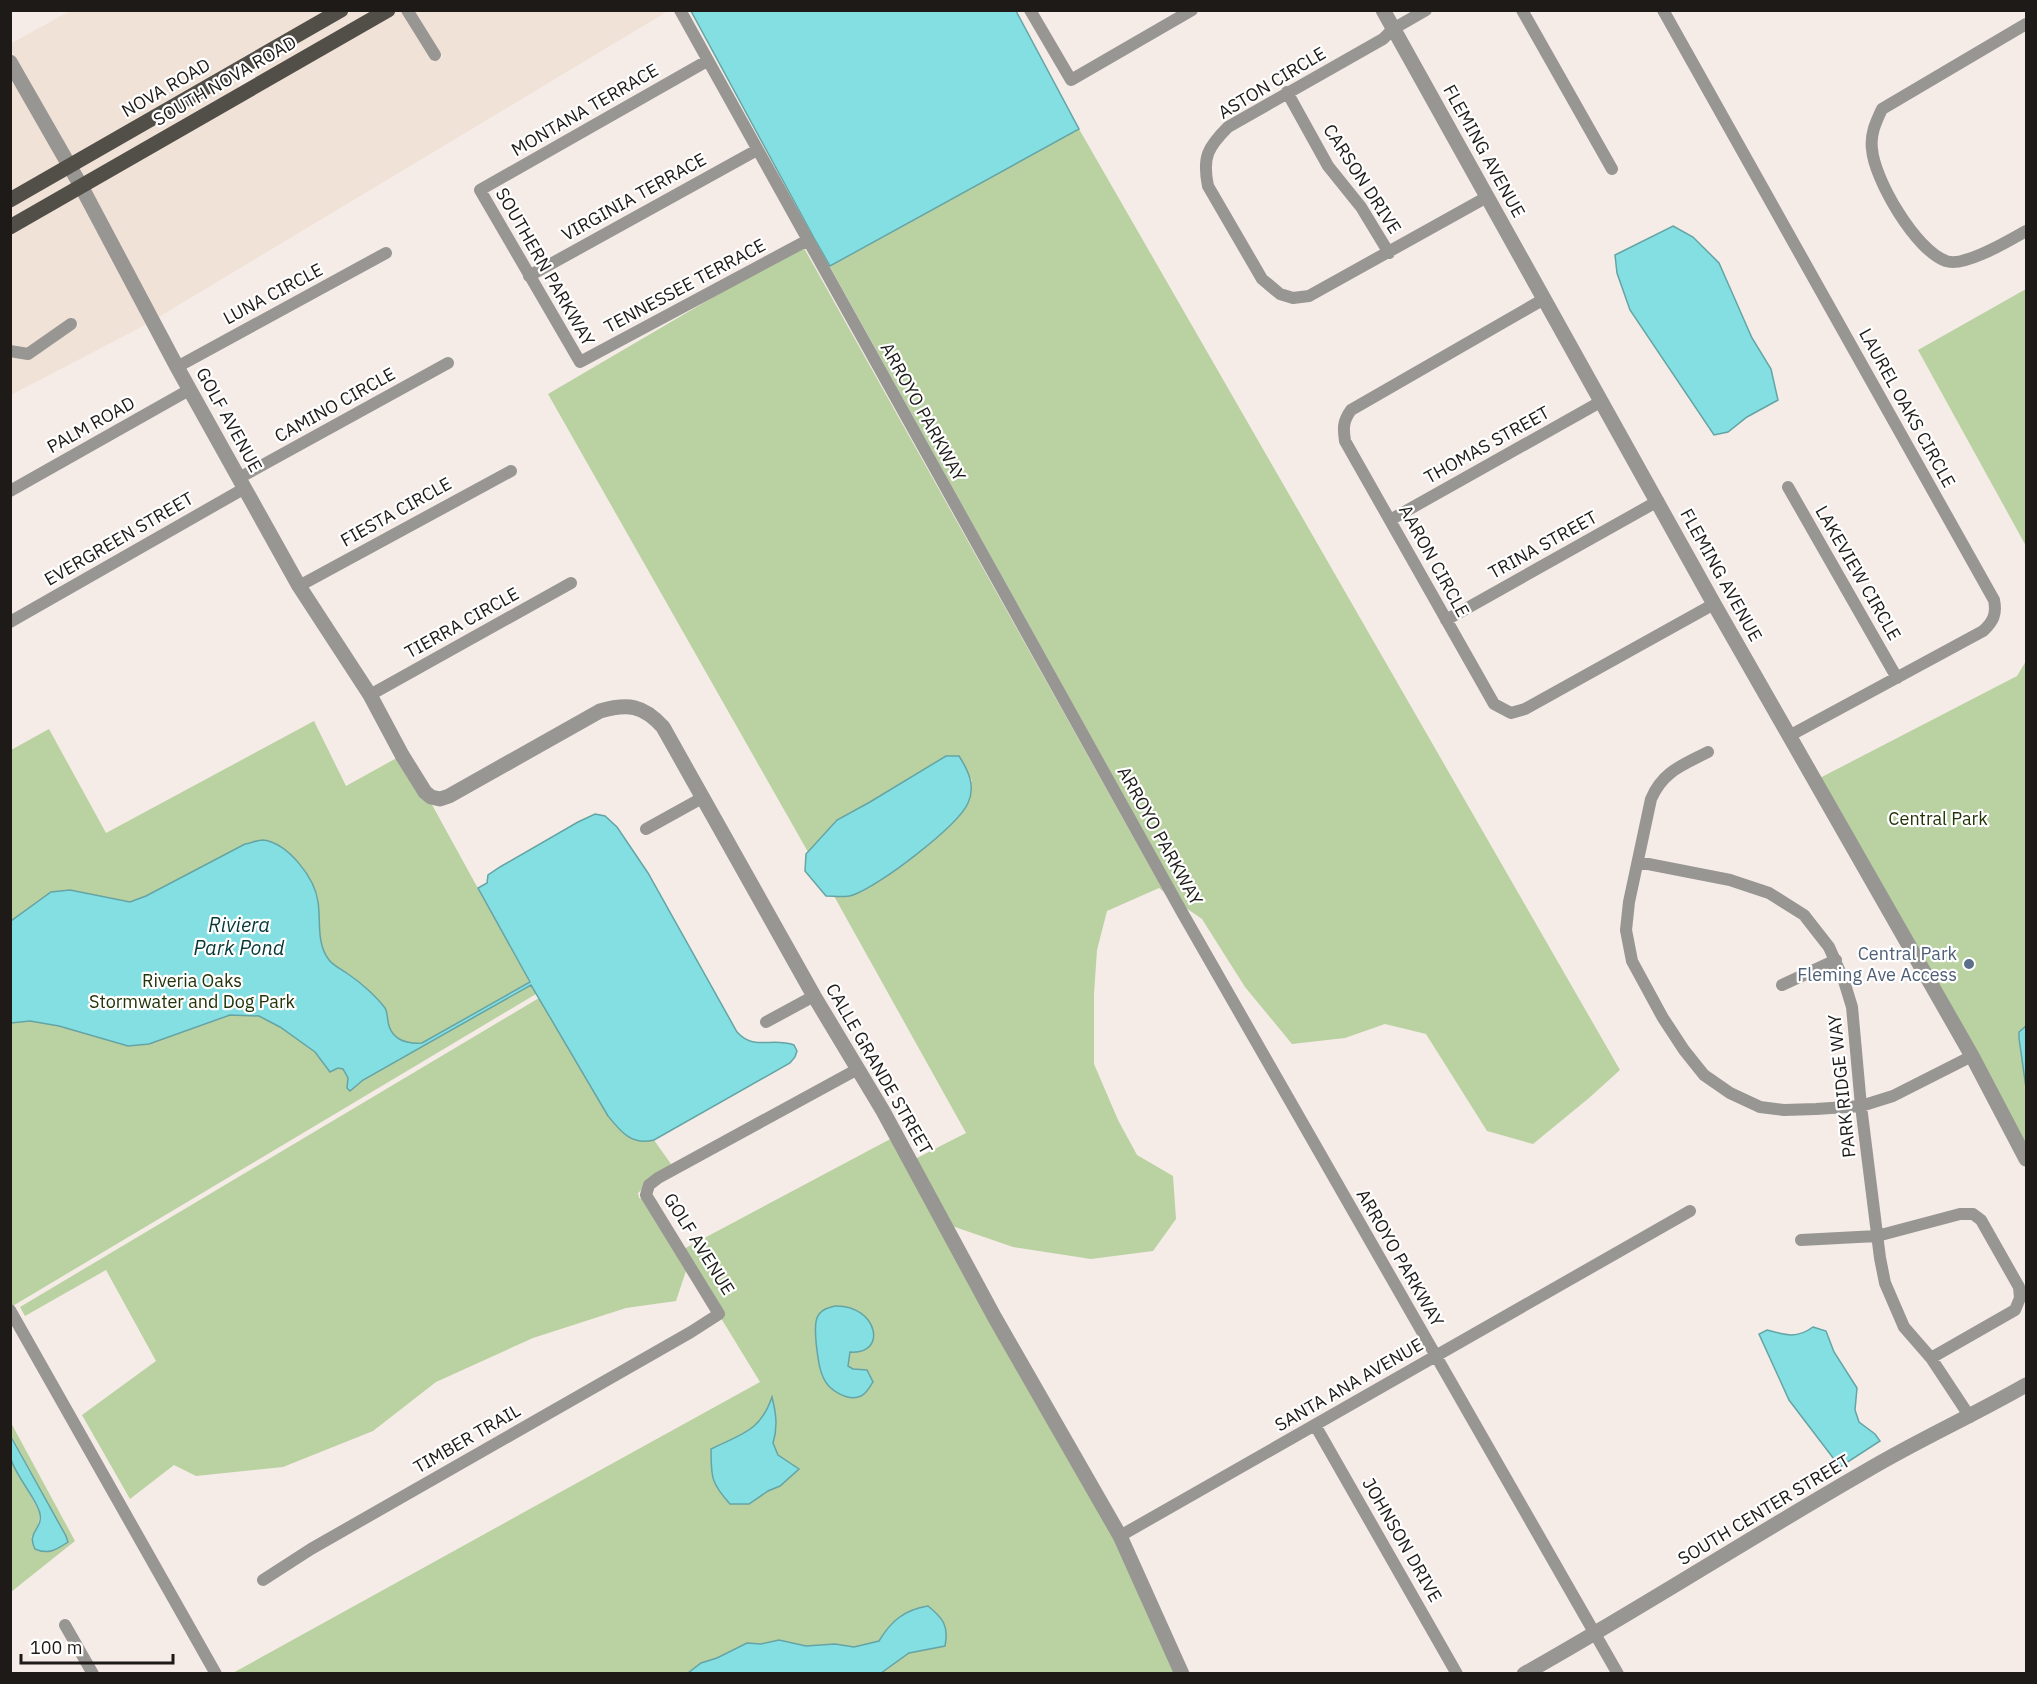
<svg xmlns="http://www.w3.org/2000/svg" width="2037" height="1684" font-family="'IBM Plex Sans',sans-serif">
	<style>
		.built { fill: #f1e2d7 }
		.green { fill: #bad1a2 }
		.water { fill: #84dfe2; stroke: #65a4a5; stroke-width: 1.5 }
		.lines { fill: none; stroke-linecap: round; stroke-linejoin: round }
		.minor { stroke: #989693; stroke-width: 12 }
		.tertiary { stroke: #989693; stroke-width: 15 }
		.primary { stroke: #524f49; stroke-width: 15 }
		.service-dot { fill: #5c6f8a; stroke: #fff; stroke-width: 2 }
		.labels { text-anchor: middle; stroke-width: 4.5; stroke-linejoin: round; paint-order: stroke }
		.street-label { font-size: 18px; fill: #1d1a18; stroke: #fff }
		.park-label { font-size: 18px; fill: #223408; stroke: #fff }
		.service-label { font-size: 18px; fill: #4e5e75; stroke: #fff; text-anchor: end }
		.water-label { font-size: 20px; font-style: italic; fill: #093738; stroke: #fff }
	</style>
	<rect width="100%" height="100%" fill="#f5ece7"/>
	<path class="built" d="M 70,11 L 331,11 L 73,158 L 11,50 L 10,44 Z
		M 352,11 L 377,11 L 251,83 L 265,60 Z
		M 398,11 L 401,12 L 433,62 L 443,57 L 414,11 L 668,11 L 157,318 L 89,188 L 244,99 L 248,99 L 248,97 Z
		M 10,73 L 63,164 L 10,194 Z
		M 243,73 L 237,91 L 84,179 L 78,168 Z
		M 68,173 L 74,184 L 11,221 L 10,206 Z
		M 79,193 L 147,324 L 11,395 L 11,357 L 31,358 L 79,325 L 72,317 L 26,348 L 14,347 L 11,344 L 11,233 Z"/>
	<path class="green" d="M 1079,129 L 1620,1070 L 1589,1098 L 1533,1144 L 1487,1131 L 1426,1034 L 1385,1024 L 1345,1038 L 1292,1044 L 1245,987 L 1202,919 L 1186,908 L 814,238 L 831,266 Z
		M 804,248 L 1164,892 L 1159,888 L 1107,911 L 1097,950 L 1094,994 L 1094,1064 L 1118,1120 L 1137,1155 L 1173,1176 L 1176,1219 L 1153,1251 L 1091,1259 L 1013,1247 L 952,1226 L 915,1159 L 966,1133 L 834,896 L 851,896 L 972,781 L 959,756 L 946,757 L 870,802 L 837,820 L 808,852 L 548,394 L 722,292 Z
		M 2026,289 L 2026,546 L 1918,350 Z
		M 2026,661 L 2026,1159 L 1814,781 L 2017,676 Z
		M 314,721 L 346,786 L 402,755 L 425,792 L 536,994 L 11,1307 L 11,750 L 49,729 L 106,833 Z
		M 539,998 L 608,1116 C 621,1131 633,1146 654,1140 L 671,1164 L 638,1193 L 639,1198 L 642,1199 L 686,1271 L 676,1301 L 626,1308 L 533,1338 L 436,1382 L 373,1431 L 283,1467 L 196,1476 L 174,1465 L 130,1499 L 82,1415 L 156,1361 L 106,1270 L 25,1316 L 20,1307 Z
		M 896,1136 L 1120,1536 L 1181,1674 L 231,1674 L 760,1382 L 680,1251 Z
		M 10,1421 L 75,1541 L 11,1592 L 11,1458 L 40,1514 L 38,1525 L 31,1538 L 66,1536 L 11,1435 Z"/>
	<path class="water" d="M 691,11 L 1016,11 L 1079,129 L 830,266 L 814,238 Z
		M 1673,226 L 1693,237 L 1719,263 L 1752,338 L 1771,369 L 1778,400 L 1747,417 L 1728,432 L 1714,435 L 1630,310 L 1617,273 L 1615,255 Z
		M 946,756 L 959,756 C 968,770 976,786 968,803 C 958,826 878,887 853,895 C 845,898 834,896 826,896 L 805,871 L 806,854 L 837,820 L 870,802 Z
		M 595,814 L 605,816 L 617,827 L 648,873 L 737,1032 C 754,1051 772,1037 794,1045 L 797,1051 L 795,1057 L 790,1063 L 654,1140 C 632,1146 621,1132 608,1116 L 531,985 L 363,1080 L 350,1091 L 347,1088 L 348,1078 L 343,1069 L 338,1068 L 330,1072 L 315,1052 L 280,1027 L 259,1016 L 230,1015 L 149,1044 L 128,1046 L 59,1026 L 30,1021 L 11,1023 L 11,921 L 51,892 L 70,890 L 130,902 L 146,896 L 245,844 C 251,843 257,840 263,840 C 288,843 315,878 318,902 C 321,921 316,943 329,960 C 334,966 341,969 348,974 C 360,982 376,996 385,1008 C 388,1013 387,1020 389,1026 C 394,1041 407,1044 422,1043 L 530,982 L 478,888 L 487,883 L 488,875 L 500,867 L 578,822 Z
		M 2026,1026 L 2026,1088 L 2019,1038 L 2019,1032 Z
		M 835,1306 C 878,1305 888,1355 850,1352 L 848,1366 L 853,1369 L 867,1370 L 873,1382 C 870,1386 867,1393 861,1396 C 848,1402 828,1390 823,1377 C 818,1367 813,1328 817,1318 C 820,1310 827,1308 835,1306 Z
		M 1813,1327 L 1826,1331 L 1834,1352 L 1857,1388 L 1855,1410 L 1859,1422 L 1875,1434 L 1880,1441 L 1840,1467 L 1789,1400 L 1759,1334 L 1767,1330 C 1785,1335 1797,1339 1813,1327 Z
		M 772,1397 C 776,1413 778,1427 773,1443 L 778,1455 L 799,1469 L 780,1486 L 768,1491 L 749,1504 L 730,1504 C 711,1483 711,1477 711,1449 C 741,1434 760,1432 772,1397 Z
		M 10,1435 L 66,1536 L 68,1542 C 56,1550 48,1555 35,1549 C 26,1532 43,1529 40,1514 C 37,1499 15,1475 11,1459 C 9,1452 10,1442 10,1435 Z
		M 928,1606 C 943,1618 949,1626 945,1646 L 909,1653 L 881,1673 L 688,1673 L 701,1663 L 717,1658 L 747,1643 L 761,1644 L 779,1640 L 806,1646 L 835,1644 L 854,1647 L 879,1641 C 891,1621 904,1610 928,1606 Z"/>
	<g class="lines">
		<path class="minor" d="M 407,10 L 435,55
			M 680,10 L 1183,914 L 1618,1674
			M 1030,10 L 1071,80 L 1192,10
			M 1426,10 L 1393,29 L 1383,39 L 1228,127 C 1208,147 1202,157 1208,186 L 1262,279 L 1280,294 L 1293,298 L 1309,296 L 1487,197
			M 1522,10 L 1612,169
			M 1663,10 L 1994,600 C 1997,614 1993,622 1983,631 L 1789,736
			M 2026,24 L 1882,109 C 1876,122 1870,134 1872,149 C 1874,179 1916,251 1946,261 C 1964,268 2010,240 2026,231
			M 707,61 L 480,190 L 580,362 L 806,241
			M 1287,92 L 1328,166 L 1361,207 L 1389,253
			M 529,276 L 757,150
			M 1544,299 L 1351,410 C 1343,421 1343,428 1345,441 L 1494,704 L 1511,713 L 1525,709 L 1714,604
			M 10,351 L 28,354 L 71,324
			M 177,367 L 386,253
			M 239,478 L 448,363
			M 1788,487 L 1897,678
			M 10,491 L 189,390
			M 1390,520 L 1602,401
			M 299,586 L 511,471
			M 1446,620 L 1658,501
			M 10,622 L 245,488
			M 370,695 L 571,583
			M 1708,752 C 1683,765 1663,771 1651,799 L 1629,902 L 1626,930 L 1632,961 L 1663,1018 L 1684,1050 L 1704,1075 L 1730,1093 L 1760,1107 L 1784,1110 L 1816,1109 L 1861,1106 L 1893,1096 L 1972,1056
			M 646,829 L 702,798
			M 1638,862 L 1730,880 L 1769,893 L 1804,915 L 1829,947 L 1844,981 L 1852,1007 L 1861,1106 L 1880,1258 L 1885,1283 L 1904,1327 L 1931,1358 L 1970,1417
			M 1782,985 L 1836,960
			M 766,1022 L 814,996
			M 1801,1240 L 1877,1236 L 1960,1214 L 1973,1214 L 1981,1220 L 2019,1287 L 2020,1298 L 2015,1310 L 1931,1358
			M 10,1310 L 216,1674
			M 1315,1425 L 1457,1674
			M 1120,1536 L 1690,1211
			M 263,1580 L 311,1549 L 691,1332 L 719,1314 L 646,1195 L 649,1185 L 658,1178 L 856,1070
			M 65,1625 L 93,1674"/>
		<path class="tertiary" d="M 1383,10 L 1714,604 L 1972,1056 L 2026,1159
			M 10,62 L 81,186 L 177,367 L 299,586 L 370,695 L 402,755 L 425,792 L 431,797 L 440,799 L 449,796 L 600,711 C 628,703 643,705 663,727 L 814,996 L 883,1111 L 995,1318 L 1120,1536 L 1182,1674
			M 1524,1674 C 1640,1609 1751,1537 1866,1471 C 1918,1440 1974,1415 2026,1385"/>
		<path class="primary" d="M 10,200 L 341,10
			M 10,227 L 388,10"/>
	</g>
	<circle class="service-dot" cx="1969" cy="964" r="6"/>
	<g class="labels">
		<g class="street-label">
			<text transform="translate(225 81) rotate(-30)" y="6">SOUTH NOVA ROAD</text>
			<text transform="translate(1272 83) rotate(-31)" y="6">ASTON CIRCLE</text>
			<text transform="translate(166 88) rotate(-30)" y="6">NOVA ROAD</text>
			<text transform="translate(585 110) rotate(-30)" y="6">MONTANA TERRACE</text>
			<text transform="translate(1484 151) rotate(61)" y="6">FLEMING AVENUE</text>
			<text transform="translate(1362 179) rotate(57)" y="6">CARSON DRIVE</text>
			<text transform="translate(634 197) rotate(-29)" y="6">VIRGINIA TERRACE</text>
			<text transform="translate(545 267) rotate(60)" y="6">SOUTHERN PARKWAY</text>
			<text transform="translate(685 286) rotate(-28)" y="6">TENNESSEE TERRACE</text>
			<text transform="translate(273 294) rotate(-28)" y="6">LUNA CIRCLE</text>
			<text transform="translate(335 405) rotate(-29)" y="6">CAMINO CIRCLE</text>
			<text transform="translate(1907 408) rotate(61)" y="6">LAUREL OAKS CIRCLE</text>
			<text transform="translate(923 412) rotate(61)" y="6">ARROYO PARKWAY</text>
			<text transform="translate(229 420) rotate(61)" y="6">GOLF AVENUE</text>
			<text transform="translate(91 425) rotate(-29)" y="6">PALM ROAD</text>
			<text transform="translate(1487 445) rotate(-29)" y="6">THOMAS STREET</text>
			<text transform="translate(396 512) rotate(-29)" y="6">FIESTA CIRCLE</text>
			<text transform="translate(119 539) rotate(-30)" y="6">EVERGREEN STREET</text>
			<text transform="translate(1543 545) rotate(-29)" y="6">TRINA STREET</text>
			<text transform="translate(1434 561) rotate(61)" y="6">AARON CIRCLE</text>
			<text transform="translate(1858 573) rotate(60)" y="6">LAKEVIEW CIRCLE</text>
			<text transform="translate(1721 575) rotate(61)" y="6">FLEMING AVENUE</text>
			<text transform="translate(462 623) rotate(-29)" y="6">TIERRA CIRCLE</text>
			<text transform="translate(1160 836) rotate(61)" y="6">ARROYO PARKWAY</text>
			<text transform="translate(879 1069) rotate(60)" y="6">CALLE GRANDE STREET</text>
			<text transform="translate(1842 1086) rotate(-96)" y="6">PARK RIDGE WAY</text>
			<text transform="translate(699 1244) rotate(58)" y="6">GOLF AVENUE</text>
			<text transform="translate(1400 1258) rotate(60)" y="6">ARROYO PARKWAY</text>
			<text transform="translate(1349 1385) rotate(-30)" y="6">SANTA ANA AVENUE</text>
			<text transform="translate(467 1439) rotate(-30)" y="6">TIMBER TRAIL</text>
			<text transform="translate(1764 1510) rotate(-31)" y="6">SOUTH CENTER STREET</text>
			<text transform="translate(1402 1540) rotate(60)" y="6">JOHNSON DRIVE</text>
		</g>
		<g class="park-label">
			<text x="1938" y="825">Central Park</text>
			<text x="192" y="987">Riveria Oaks<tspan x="192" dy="21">Stormwater and Dog Park</tspan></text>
		</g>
		<g class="service-label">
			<text x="1957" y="960">Central Park<tspan x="1957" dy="21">Fleming Ave Access</tspan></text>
		</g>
		<g class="water-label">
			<text x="239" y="932">Riviera<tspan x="239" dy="23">Park Pond</tspan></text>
		</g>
	</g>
	<rect width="2037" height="1684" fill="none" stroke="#1d1a18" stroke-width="24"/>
	<path d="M21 1654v9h152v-9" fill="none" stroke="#1d1a18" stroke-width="3"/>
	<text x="30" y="1654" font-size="18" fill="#1d1a18" stroke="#ffffff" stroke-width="4.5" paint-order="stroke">100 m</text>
</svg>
